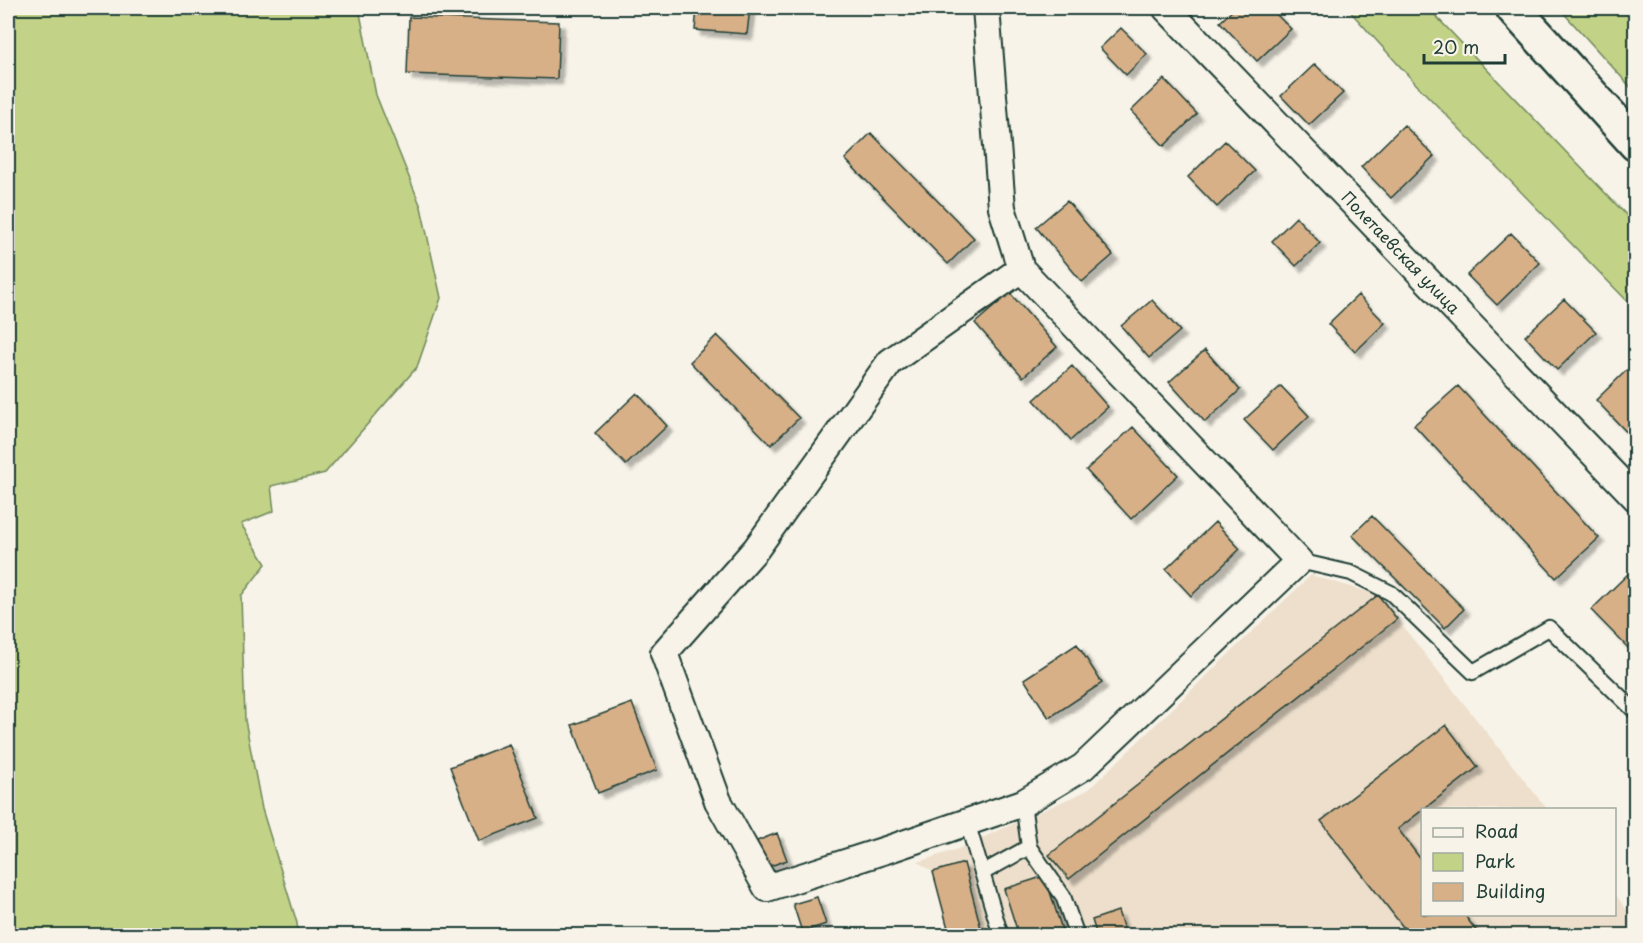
<svg xmlns="http://www.w3.org/2000/svg" width="1643" height="943" font-family="'Playpen Sans',sans-serif">
	<style>
		.built { fill: #eddfcb }
		.green { fill: #c2d387; stroke: #70885e; stroke-width: 1.5 }
		.building { fill: #d7b088; stroke: #1f3d34; stroke-width: 1.5; filter: url(#shadow) }
		.lines { fill: none; stroke-linecap: round; stroke-linejoin: round }
		.service-casing { stroke: #1f3d34; stroke-width: 18 }
		.minor-casing { stroke: #1f3d34; stroke-width: 30 }
		.tertiary-casing { stroke: #1f3d34; stroke-width: 38 }
		.service { stroke: #f7f3e8; stroke-width: 14 }
		.minor { stroke: #f7f3e8; stroke-width: 26 }
		.tertiary { stroke: #f7f3e8; stroke-width: 33 }
		.labels { text-anchor: middle; stroke-width: 4.5; stroke-linejoin: round; paint-order: stroke }
		.street-label { font-size: 16px; fill: #1f3d34; stroke: #f7f3e8 }
	</style>
	<defs>
		<filter id="shadow"><feDropShadow dx="5.5" dy="5.5" stdDeviation="1.5" flood-color="#0004"/></filter>
	</defs>
	<rect width="100%" height="100%" fill="#f7f3e8"/>
	<filter id="ink" filterUnits="userSpaceOnUse"><feTurbulence type="fractalNoise" baseFrequency=".0167" numOctaves="2"/><feDisplacementMap in="SourceGraphic" scale="12" xChannelSelector="R" yChannelSelector="G"/><feConvolveMatrix kernelMatrix="1 2 1 2 8 2 1 2 1" color-interpolation-filters="sRGB"/></filter>
	<g filter="url(#ink)">
		<path class="built" d="M 1311,575 L 1378,595 L 1547,809 L 1422,810 L 1422,914 L 1614,914 L 1615,894 L 1635,921 L 1635,935 L 950,935 L 933,872 L 918,862 L 958,849 L 1088,790 Z"/>
		<path class="green" d="M 8,8 L 359,8 L 376,95 L 421,207 L 441,298 L 417,367 L 325,473 L 271,486 L 274,511 L 241,524 L 266,564 L 241,596 L 245,720 L 262,809 L 297,923 L 298,935 L 8,935 Z
			M 1347,8 L 1428,8 L 1635,224 L 1635,309 L 1416,84 Z
			M 1559,8 L 1635,8 L 1635,92 Z"/>
		<path class="building" d="M 697,8 L 750,8 L 747,34 L 695,30 Z
			M 1235,8 L 1270,8 L 1291,29 L 1257,61 L 1220,22 Z
			M 409,17 L 559,22 L 557,79 L 407,74 Z
			M 1121,28 L 1147,54 L 1126,75 L 1100,48 Z
			M 1315,64 L 1343,93 L 1309,125 L 1281,96 Z
			M 1164,79 L 1197,114 L 1164,146 L 1131,111 Z
			M 1404,125 L 1434,156 L 1391,198 L 1361,167 Z
			M 871,133 L 974,238 L 948,264 L 845,159 Z
			M 1225,141 L 1255,171 L 1217,207 L 1188,177 Z
			M 1067,201 L 1113,255 L 1082,282 L 1036,227 Z
			M 1296,217 L 1320,243 L 1296,266 L 1272,241 Z
			M 1511,233 L 1540,263 L 1497,305 L 1467,275 Z
			M 1010,293 L 1057,347 L 1023,377 L 975,323 Z
			M 1358,295 L 1385,323 L 1355,352 L 1328,324 Z
			M 1564,299 L 1596,332 L 1557,370 L 1525,336 Z
			M 1152,300 L 1180,331 L 1149,358 L 1121,326 Z
			M 717,335 L 799,418 L 771,445 L 690,362 Z
			M 1205,350 L 1240,390 L 1205,422 L 1169,382 Z
			M 1634,363 L 1636,365 L 1636,442 L 1596,400 Z
			M 1072,366 L 1108,407 L 1071,440 L 1034,400 Z
			M 1281,386 L 1309,416 L 1273,450 L 1244,420 Z
			M 1458,386 L 1599,538 L 1556,578 L 1414,425 Z
			M 637,393 L 667,426 L 626,465 L 595,433 Z
			M 1133,427 L 1178,475 L 1131,519 L 1086,470 Z
			M 1372,516 L 1464,609 L 1445,628 L 1352,535 Z
			M 1215,522 L 1240,549 L 1191,596 L 1166,569 Z
			M 1629,573 L 1636,579 L 1636,656 L 1591,610 Z
			M 1378,595 L 1397,619 L 1069,879 L 1049,855 Z
			M 1077,644 L 1102,683 L 1049,718 L 1024,679 Z
			M 632,703 L 657,770 L 598,793 L 572,725 Z
			M 1446,725 L 1478,767 L 1398,829 L 1422,861 L 1422,914 L 1464,914 L 1480,936 L 1410,936 L 1321,821 Z
			M 509,744 L 538,818 L 479,841 L 450,767 Z
			M 777,833 L 787,860 L 762,869 L 752,843 Z
			M 964,863 L 983,936 L 950,936 L 933,872 Z
			M 1045,876 L 1064,936 L 1019,936 L 1004,889 Z
			M 817,897 L 826,924 L 802,932 L 793,904 Z
			M 1118,911 L 1126,936 L 1097,936 L 1092,920 Z"/>
		<g class="lines">
			<g class="service-casing">
				<path id="service" d="M 1299,561 L 1351,573 L 1391,593 L 1473,672 L 1549,628 L 1636,712
					M 1023,803 L 1029,847 L 1063,896 L 1077,936
					M 967,822 L 1001,936
					M 982,873 L 1029,847"/>
			</g>
			<g class="minor-casing">
				<g id="minor">
					<path d="M 986,8 L 1002,208 L 1021,269 L 1299,561 L 1083,767 L 1023,803 L 889,849 L 767,888 L 718,801 L 664,653 L 756,549 L 890,362 L 1021,269"/>
					<path id="s1" d="M 1166,8 L 1636,498"/>
				</g>
			</g>
			<g class="tertiary-casing">
				<path id="tertiary" d="M 1513,8 L 1636,144"/>
			</g>
			<use href="#service" class="service"/>
			<use href="#minor" class="minor"/>
			<use href="#tertiary" class="tertiary"/>
		</g>
	</g>
	<g class="labels">
		<g class="street-label">
			<text dy="6" stroke="none"><textPath href="#s1" startOffset="339">Полетаевская улица</textPath></text>
		</g>
	</g>
	<rect width="1643" height="943" fill="none" stroke="#f7f3e8" stroke-width="30"/>
	<rect x="15" y="15" width="1613" height="913" fill="none" stroke="#1f3d34" stroke-width="2" filter="url(#ink)"/>
	<rect x="1421" y="808" width="195" height="108" fill="#f7f3e8" stroke="#a1aaa0" stroke-width="1.5"/>
	<rect x="1433" y="828" width="30" height="9" fill="#f7f3e8" stroke="#a1aaa0" stroke-width="1.5"/>
	<text x="1475" y="838" font-size="18" fill="#1f3d34">Road</text>
	<rect x="1433" y="853" width="30" height="18" fill="#c2d387" stroke="#a1aaa0" stroke-width="1.5"/>
	<text x="1475" y="868" font-size="18" fill="#1f3d34">Park</text>
	<rect x="1433" y="883" width="30" height="18" fill="#d7b088" stroke="#a1aaa0" stroke-width="1.5"/>
	<text x="1475" y="898" font-size="18" fill="#1f3d34">Building</text>
	<path d="M1424 54v9h81v-9" fill="none" stroke="#1f3d34" stroke-width="3"/>
	<text x="1433" y="54" font-size="18" fill="#1f3d34" stroke="#f7f3e8" stroke-width="4.5" paint-order="stroke">20 m</text>
</svg>
